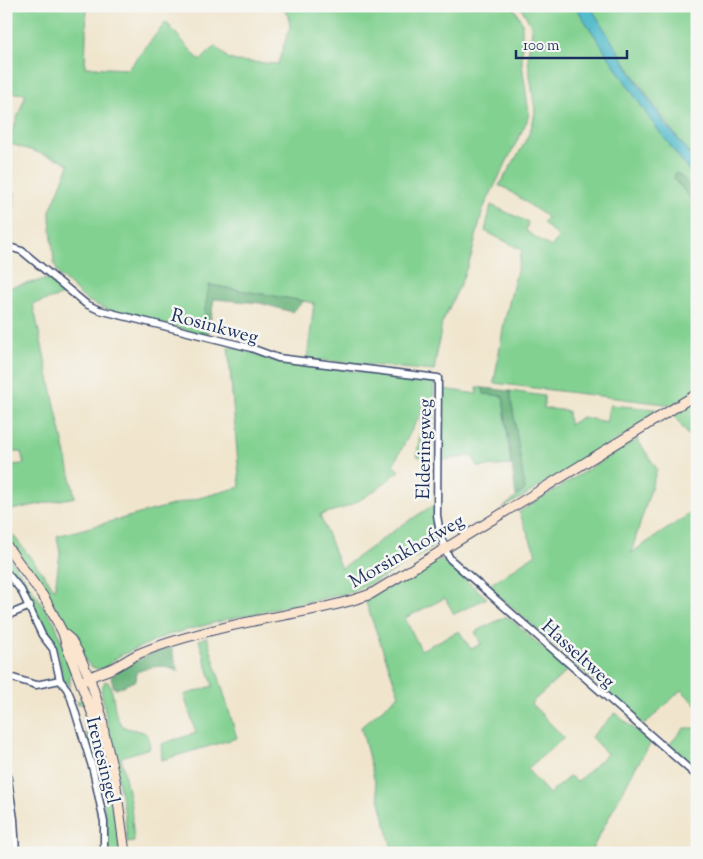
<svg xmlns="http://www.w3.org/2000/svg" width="703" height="859" font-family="'Sorts Mill Goudy',serif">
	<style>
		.green { fill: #82d191; stroke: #4e8078 }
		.forest { fill: #69b37b; stroke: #42716c }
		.water { fill: #4eb9ca; stroke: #347494 }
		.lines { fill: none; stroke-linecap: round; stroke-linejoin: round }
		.street-casing { stroke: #3b4a6e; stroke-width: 9 }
		.secondary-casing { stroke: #3b4a6e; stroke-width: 11 }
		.street { stroke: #fff; stroke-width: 6 }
		.secondary { stroke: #fbe5cf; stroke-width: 9 }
		.labels { text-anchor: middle; stroke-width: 5; stroke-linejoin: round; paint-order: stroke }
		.street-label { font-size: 19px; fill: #1b2f5e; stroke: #f6f6f2 }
	</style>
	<rect width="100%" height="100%" fill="#f6f6f2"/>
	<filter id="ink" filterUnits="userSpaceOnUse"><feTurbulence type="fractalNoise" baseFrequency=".02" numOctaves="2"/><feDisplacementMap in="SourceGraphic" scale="10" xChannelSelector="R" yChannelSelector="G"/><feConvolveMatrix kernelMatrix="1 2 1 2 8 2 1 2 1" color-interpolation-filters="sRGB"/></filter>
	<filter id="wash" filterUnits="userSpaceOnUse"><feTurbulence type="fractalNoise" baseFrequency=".0096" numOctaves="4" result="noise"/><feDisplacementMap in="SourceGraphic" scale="20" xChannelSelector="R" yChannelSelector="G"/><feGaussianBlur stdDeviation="1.12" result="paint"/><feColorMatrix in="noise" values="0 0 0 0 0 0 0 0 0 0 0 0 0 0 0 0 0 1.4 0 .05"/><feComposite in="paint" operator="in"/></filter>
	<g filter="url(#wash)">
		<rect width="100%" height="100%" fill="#f0e5cc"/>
		<path class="green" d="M 6,6 L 87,6 L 85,67 L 128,69 L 166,22 L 200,61 L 215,46 L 229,59 L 236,61 L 278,64 L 290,26 L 288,16 L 282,6 L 513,6 L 522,22 L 522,64 L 529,113 L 527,121 L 483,209 L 471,257 L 460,285 L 442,323 L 434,371 L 307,359 L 314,303 L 210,285 L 201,334 L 106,309 L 86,300 L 58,274 L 54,262 L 50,218 L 50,211 L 69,165 L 62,160 L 8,143 L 26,94 L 6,92 Z
			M 520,6 L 575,6 L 650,119 L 697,181 L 697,194 L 680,175 L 677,184 L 680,185 L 697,208 L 697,390 L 673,405 L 494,383 L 504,323 L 522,250 L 485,231 L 491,205 L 528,222 L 526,231 L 551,247 L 559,237 L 543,223 L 547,217 L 504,187 L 499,186 C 512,162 533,137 535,110 L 529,68 L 528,54 L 532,31 L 531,25 Z
			M 590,6 L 697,6 L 697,163 C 657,113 623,60 590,6 Z
			M 15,192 L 10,243 L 6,243 L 6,194 Z
			M 52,278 L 68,294 L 33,304 L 75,497 L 6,511 L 6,465 L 24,464 L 21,452 L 6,452 L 6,402 L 10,402 L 6,383 L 6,288 Z
			M 228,346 L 248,351 L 277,362 L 431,380 L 434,383 L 433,460 L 417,456 L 423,409 L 393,465 L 399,471 C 383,485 366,498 346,507 C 338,510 328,512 320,515 L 341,569 L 399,527 L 435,504 L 439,541 L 431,548 L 387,575 L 353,592 L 229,619 L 168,635 L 119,656 L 104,668 L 98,669 L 92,667 L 86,662 L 67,625 L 48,596 L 6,539 L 6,526 L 55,589 L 60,553 L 57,536 L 240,487 Z
			M 477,387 L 483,388 L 484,394 L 503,396 L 511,465 L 478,467 L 474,458 L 470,456 L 442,460 L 443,389 L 477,394 Z
			M 510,391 L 544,396 L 544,408 L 568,411 L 569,425 L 582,417 L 606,422 L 610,405 L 655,409 L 663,412 L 499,511 L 525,490 Z
			M 697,401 L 697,447 L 674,416 Z
			M 637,439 L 657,469 L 631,553 L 697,509 L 697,705 L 681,690 L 644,725 L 488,586 L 536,554 L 519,512 Z
			M 6,552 L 55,623 L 72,672 L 70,676 L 70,686 L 69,686 L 62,679 L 59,655 L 53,644 L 42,630 L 28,598 L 6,566 Z
			M 441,559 L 487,598 L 454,614 L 445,598 L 405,618 L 421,650 L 459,631 L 471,649 L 481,644 L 475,632 L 507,616 L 568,670 L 531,703 L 564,738 L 527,769 L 549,794 L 570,776 L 577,782 L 607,754 L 591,737 L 615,713 L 651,743 L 634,770 L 590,853 L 393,853 L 361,727 L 399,695 L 365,600 Z
			M 207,637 L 237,738 L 162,760 L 161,744 L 196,733 L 184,695 L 213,686 L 199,640 Z
			M 105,681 L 108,682 C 116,694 112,718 123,726 C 130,732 147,727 149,740 C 150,743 149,745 150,748 L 121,757 L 131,806 L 134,842 L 127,843 L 125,816 L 101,690 Z
			M 85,699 C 106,751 115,797 120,853 L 107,853 C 109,807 94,762 83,719 L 88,717 L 84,703 L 78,704 L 77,701 Z
			M 684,728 L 697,728 L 697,771 L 668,746 Z"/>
		<path class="forest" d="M 675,173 L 680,175 L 697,194 L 697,208 L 680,185 L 674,180 Z
			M 209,285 L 304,301 L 292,312 L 260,303 L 214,299 L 208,335 L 201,334 Z
			M 483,388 L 510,391 L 525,490 L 516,496 L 503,396 L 484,394 Z
			M 171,647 L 178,672 C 163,663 152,666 137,672 L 136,680 L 119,688 L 114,688 L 111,677 C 129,663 149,654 171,647 Z"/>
		<path class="water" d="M 575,6 L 590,6 L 638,84 L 667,126 L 697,163 L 697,181 L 650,119 Z"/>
	</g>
	<g filter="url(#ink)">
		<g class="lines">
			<g class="street-casing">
				<path id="street" d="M 6,246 L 22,251 L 86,304 L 99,310 L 224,341 L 251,348 L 278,358 L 438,378 L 437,515 C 439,531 442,545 450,559 L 697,776
					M 6,572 L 21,590 L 42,635 L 53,649 L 60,680
					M 6,616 L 30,606
					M 6,679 L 13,678 L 36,685 L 60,680 L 67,689 L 71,698 L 93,770 L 104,822 L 104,853
					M 6,767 L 14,819 L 16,853"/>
			</g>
			<g class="secondary-casing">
				<path id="secondary" d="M 6,545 L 45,599 L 63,633 L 68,650 L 96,723 L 104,733
					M 63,633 L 71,640 L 78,652 L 91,682 L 102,717 L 104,733 L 115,779 L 125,853
					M 81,683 C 91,674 103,673 115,667 C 123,663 130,658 138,654 C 165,642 197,634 226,627 C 274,615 325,611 371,594 L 697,394"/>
			</g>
			<use href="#street" class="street"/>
			<use href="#secondary" class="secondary"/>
		</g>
	</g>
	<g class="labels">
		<g class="street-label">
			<text transform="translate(215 325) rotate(15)" y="7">Rosinkweg</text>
			<text transform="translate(423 449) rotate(-89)" y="7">Elderingweg</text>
			<text transform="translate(406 550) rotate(-30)" y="7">Morsinkhofweg</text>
			<text transform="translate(579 653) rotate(42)" y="7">Hasseltweg</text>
			<text transform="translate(104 760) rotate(76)" y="7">Irenesingel</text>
		</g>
	</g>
	<rect width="703" height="859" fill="none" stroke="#f6f6f2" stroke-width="25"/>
	<path d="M516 50v8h111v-8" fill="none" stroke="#1b2f5e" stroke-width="2.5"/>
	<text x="523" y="50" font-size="15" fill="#1b2f5e" stroke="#f6f6f2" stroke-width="4" paint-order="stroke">100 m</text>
</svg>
